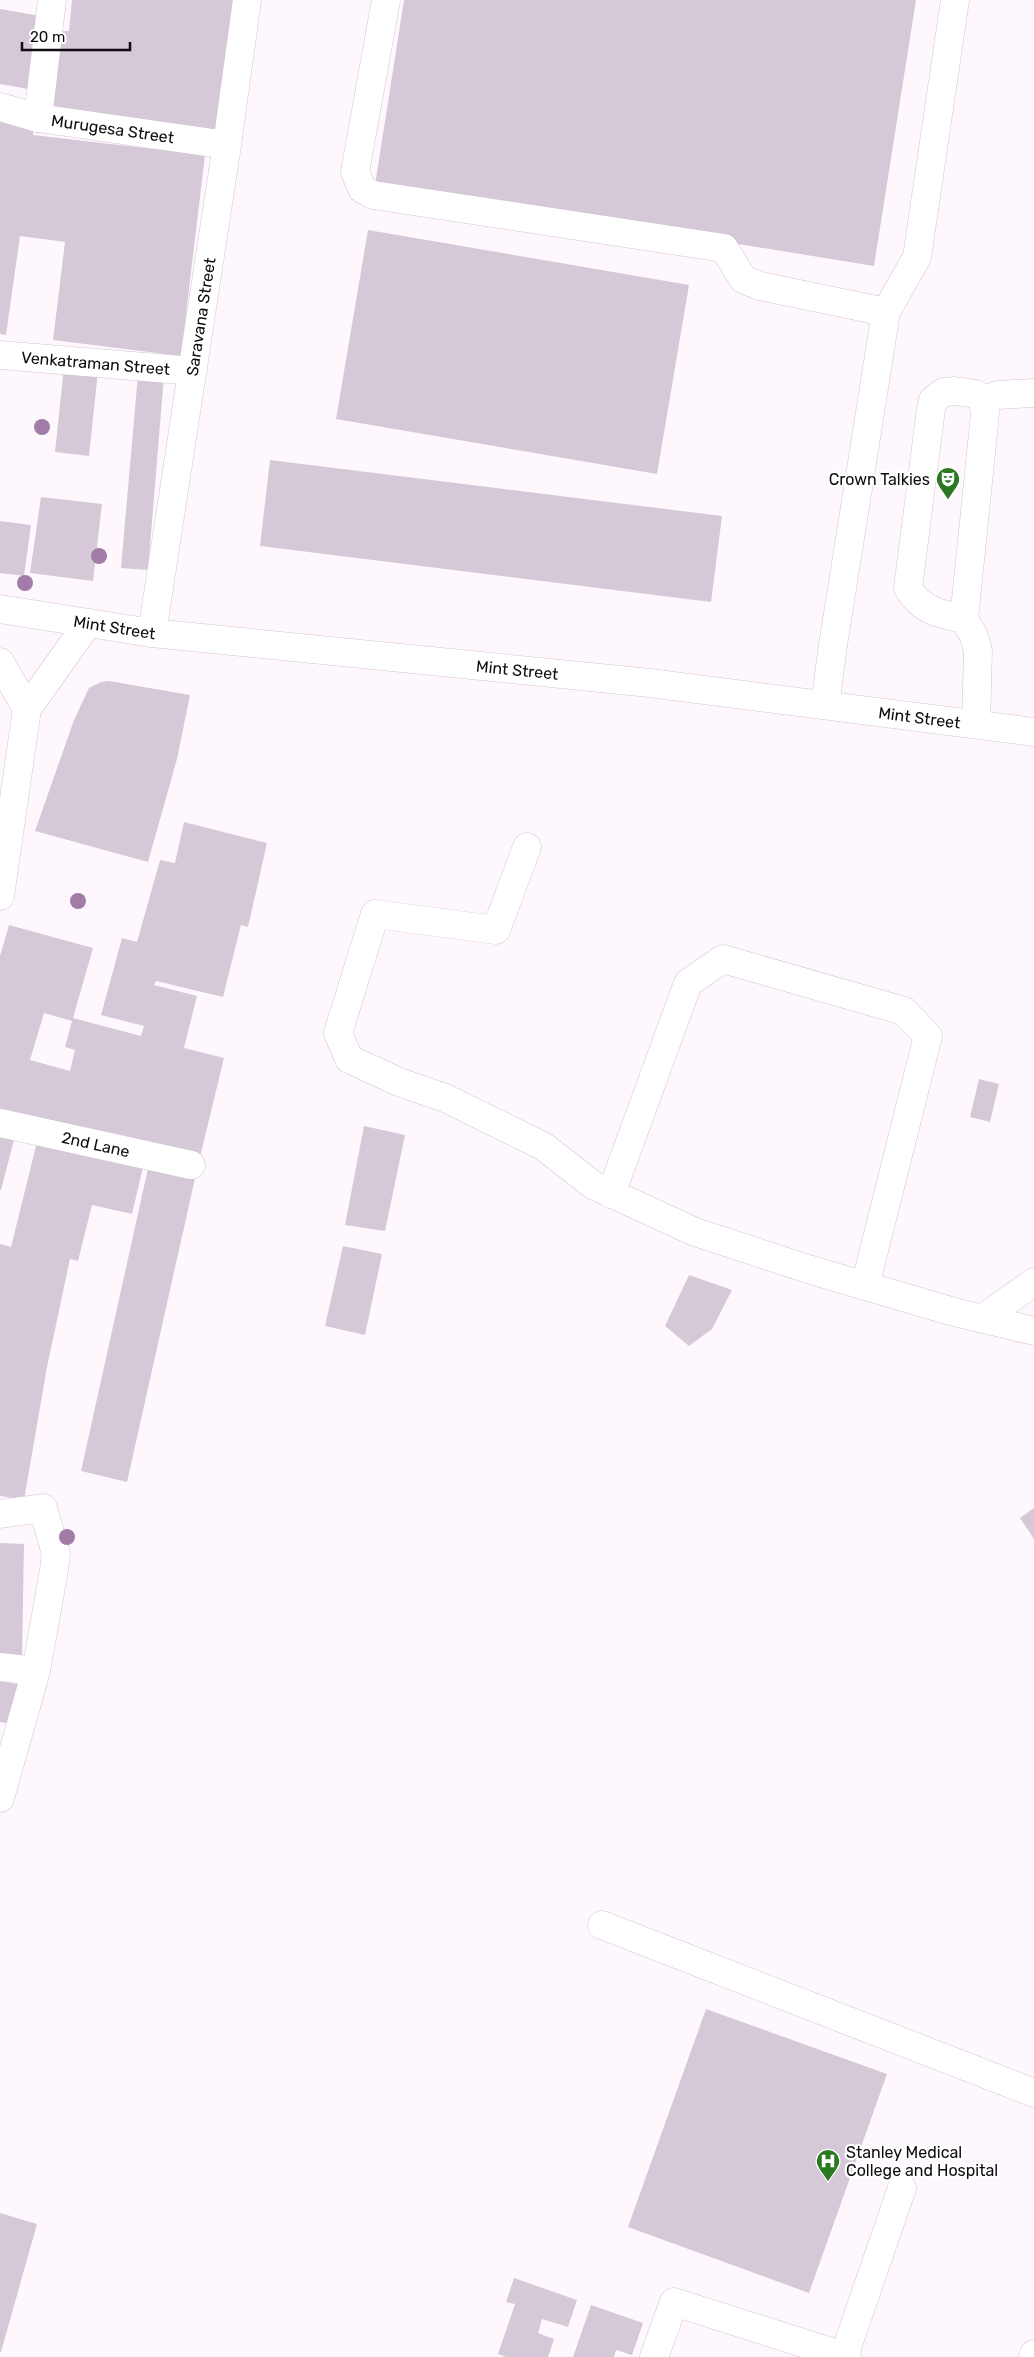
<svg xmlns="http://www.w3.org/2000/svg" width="1034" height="2357" font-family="Rubik,sans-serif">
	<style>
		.building { fill: #d5c9d7; fill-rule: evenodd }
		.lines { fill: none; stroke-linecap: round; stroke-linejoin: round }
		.minor-casing { stroke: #d1c4d3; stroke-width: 29 }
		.major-casing { stroke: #d1c4d3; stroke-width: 29 }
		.minor { stroke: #fff; stroke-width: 28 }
		.major { stroke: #fff; stroke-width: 28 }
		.tree { fill: #a07ca6 }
		.labels { text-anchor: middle; stroke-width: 4.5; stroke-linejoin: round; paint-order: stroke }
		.street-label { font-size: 16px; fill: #0f0b10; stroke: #fff }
		.poi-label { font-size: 16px; fill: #0f0b10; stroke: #fff; text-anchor: end }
	</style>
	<rect width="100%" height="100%" fill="#fef8fe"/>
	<path class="building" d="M 72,0 L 240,0 L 223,132 L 50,113 L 60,31 L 69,31 Z
		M 404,0 L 916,0 L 874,266 L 375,185 Z
		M 0,9 L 41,16 L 28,89 L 0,84 Z
		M 0,121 L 34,125 L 33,135 L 205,155 L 181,356 L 53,340 L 65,242 L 20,236 L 6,335 L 0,334 Z
		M 368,230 L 689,285 L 657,474 L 336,419 Z
		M 64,367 L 98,371 L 89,456 L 55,452 Z
		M 138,374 L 164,376 L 148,570 L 121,568 Z
		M 270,460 L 722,516 L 711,602 L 260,546 Z
		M 41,497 L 102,504 L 93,581 L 30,573 Z
		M 0,521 L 31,525 L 24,576 L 0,573 Z
		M 109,681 L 190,695 L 177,759 L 148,862 L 35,831 L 74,720 L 89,688 L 101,682 Z
		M 184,822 L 267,843 L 248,927 L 241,925 L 223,997 L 156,981 L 154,985 L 197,996 L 184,1048 L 224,1058 L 199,1161 L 129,1144 L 131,1137 L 104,1131 L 102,1138 L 0,1111 L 0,956 L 9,925 L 93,948 L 73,1018 L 141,1036 L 144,1026 L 101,1015 L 122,938 L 137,942 L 160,860 L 175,863 ZM 44,1013 L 72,1021 L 65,1047 L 75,1050 L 70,1071 L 30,1060 Z
		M 979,1079 L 999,1084 L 990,1122 L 970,1117 Z
		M 364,1126 L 405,1135 L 385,1231 L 345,1225 Z
		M 0,1132 L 15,1136 L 1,1190 L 0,1190 Z
		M 37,1142 L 144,1163 L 132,1214 L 92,1205 L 78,1261 L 70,1259 L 47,1367 L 24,1500 L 0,1496 L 0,1244 L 11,1247 Z
		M 149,1164 L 196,1174 L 127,1482 L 81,1471 Z
		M 343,1246 L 382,1254 L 365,1335 L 325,1326 Z
		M 689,1275 L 732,1290 L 712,1329 L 689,1346 L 665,1326 Z
		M 1034,1508 L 1034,1539 L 1020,1518 Z
		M 0,1543 L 24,1544 L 22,1659 L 0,1659 Z
		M 0,1681 L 27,1686 L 11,1724 L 0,1722 Z
		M 706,2009 L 887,2074 L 809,2293 L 628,2227 Z
		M 0,2213 L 37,2224 L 1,2352 L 0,2352 Z
		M 514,2278 L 577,2300 L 568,2327 L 542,2319 L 538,2333 L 554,2339 L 548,2357 L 506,2357 L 498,2354 L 515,2304 L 506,2302 Z
		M 591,2305 L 643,2323 L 632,2355 L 616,2350 L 614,2357 L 573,2357 Z"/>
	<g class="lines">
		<g class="minor-casing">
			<g id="minor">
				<path d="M 386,0 L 355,172 L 362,189 L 373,195 L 724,248 L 743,279 L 760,286 L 886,312"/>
				<path id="s1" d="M 0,107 L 38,118 L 227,145"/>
				<path d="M 38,118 L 52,0"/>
				<path id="s2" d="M 0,355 L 193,371"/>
				<path d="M 983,400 L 998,395 L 1034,393"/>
				<path id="s3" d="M 0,609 L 152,633 L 650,683 L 1034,732"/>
				<path d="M 964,619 C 940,614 921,611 908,588 L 931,409 L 933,400 L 944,392 L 955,391 L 976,394 L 983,400 L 985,414 L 964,619 L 974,636 L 978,651 L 976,723"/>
				<path id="s4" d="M 152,633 L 227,145 L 247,0"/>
				<path d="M 0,662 L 27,709"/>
				<path d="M 825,705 L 833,645 L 886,312 L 917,257 L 955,0"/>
				<path d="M 527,847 L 496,930 L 375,914 L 338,1033 L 349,1059 L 399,1082 L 445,1098 L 543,1146 L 593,1185 L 695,1232 L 808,1269 L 954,1312 L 1034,1331"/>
				<path d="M 0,896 L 27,709 L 88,623"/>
				<path id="s5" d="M 0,1123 L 191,1165"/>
				<path d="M 611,1194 L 688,983 L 723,959 L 904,1011 L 928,1036 L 865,1286"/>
				<path d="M 982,1319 L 1034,1282"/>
				<path d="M 0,1514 L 43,1508 L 56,1554 L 54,1570 L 36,1671 L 0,1798"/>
				<path d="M 0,1667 L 36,1671"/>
				<path d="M 602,1925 L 1034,2093"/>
				<path d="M 844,2356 L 902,2188"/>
				<path d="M 654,2357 L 674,2302 L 847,2357"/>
			</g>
		</g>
		<g class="major-casing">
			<path id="major" d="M 1033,2357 L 1034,2354"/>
		</g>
		<use href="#minor" class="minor"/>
		<use href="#major" class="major"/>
	</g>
	<g class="tree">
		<circle cx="42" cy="427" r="8"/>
		<circle cx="99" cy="556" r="8"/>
		<circle cx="25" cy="583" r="8"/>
		<circle cx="78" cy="901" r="8"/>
		<circle cx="67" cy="1537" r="8"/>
	</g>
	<defs>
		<g id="theatre-pin" transform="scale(1.25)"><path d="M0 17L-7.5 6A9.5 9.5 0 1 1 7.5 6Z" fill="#2a7820" stroke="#fff"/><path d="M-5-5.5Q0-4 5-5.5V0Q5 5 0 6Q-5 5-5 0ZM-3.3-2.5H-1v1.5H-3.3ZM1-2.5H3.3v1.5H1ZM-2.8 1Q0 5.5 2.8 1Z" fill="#fff"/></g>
		<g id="hospital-pin" transform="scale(1.25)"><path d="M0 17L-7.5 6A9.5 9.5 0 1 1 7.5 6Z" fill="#2a7820" stroke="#fff"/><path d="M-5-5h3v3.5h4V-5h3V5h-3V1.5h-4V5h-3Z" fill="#fff"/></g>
	</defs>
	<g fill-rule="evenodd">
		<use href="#theatre-pin" x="948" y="479"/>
		<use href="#hospital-pin" x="828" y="2161"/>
	</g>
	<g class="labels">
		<g class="street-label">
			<text dy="6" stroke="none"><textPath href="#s1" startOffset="115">Murugesa Street</textPath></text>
			<text dy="6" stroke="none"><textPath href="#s4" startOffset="320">Saravana Street</textPath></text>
			<text dy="6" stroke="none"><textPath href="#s2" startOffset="96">Venkatraman Street</textPath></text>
			<text dy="6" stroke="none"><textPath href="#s3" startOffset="116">Mint Street</textPath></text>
			<text dy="6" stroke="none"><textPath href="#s3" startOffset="521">Mint Street</textPath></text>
			<text dy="6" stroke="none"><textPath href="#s3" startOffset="926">Mint Street</textPath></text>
			<text dy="6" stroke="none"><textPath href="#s5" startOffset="98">2nd Lane</textPath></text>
		</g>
		<g class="poi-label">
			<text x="930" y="485">Crown Talkies</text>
			<text x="846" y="2158" text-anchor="start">Stanley Medical<tspan x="846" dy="18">College and Hospital</tspan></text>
		</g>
	</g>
	<path d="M22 42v8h108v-8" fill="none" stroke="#0f0b10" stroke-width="2.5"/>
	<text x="30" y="42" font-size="15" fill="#0f0b10" stroke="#ffffff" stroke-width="4" paint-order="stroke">20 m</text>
</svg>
